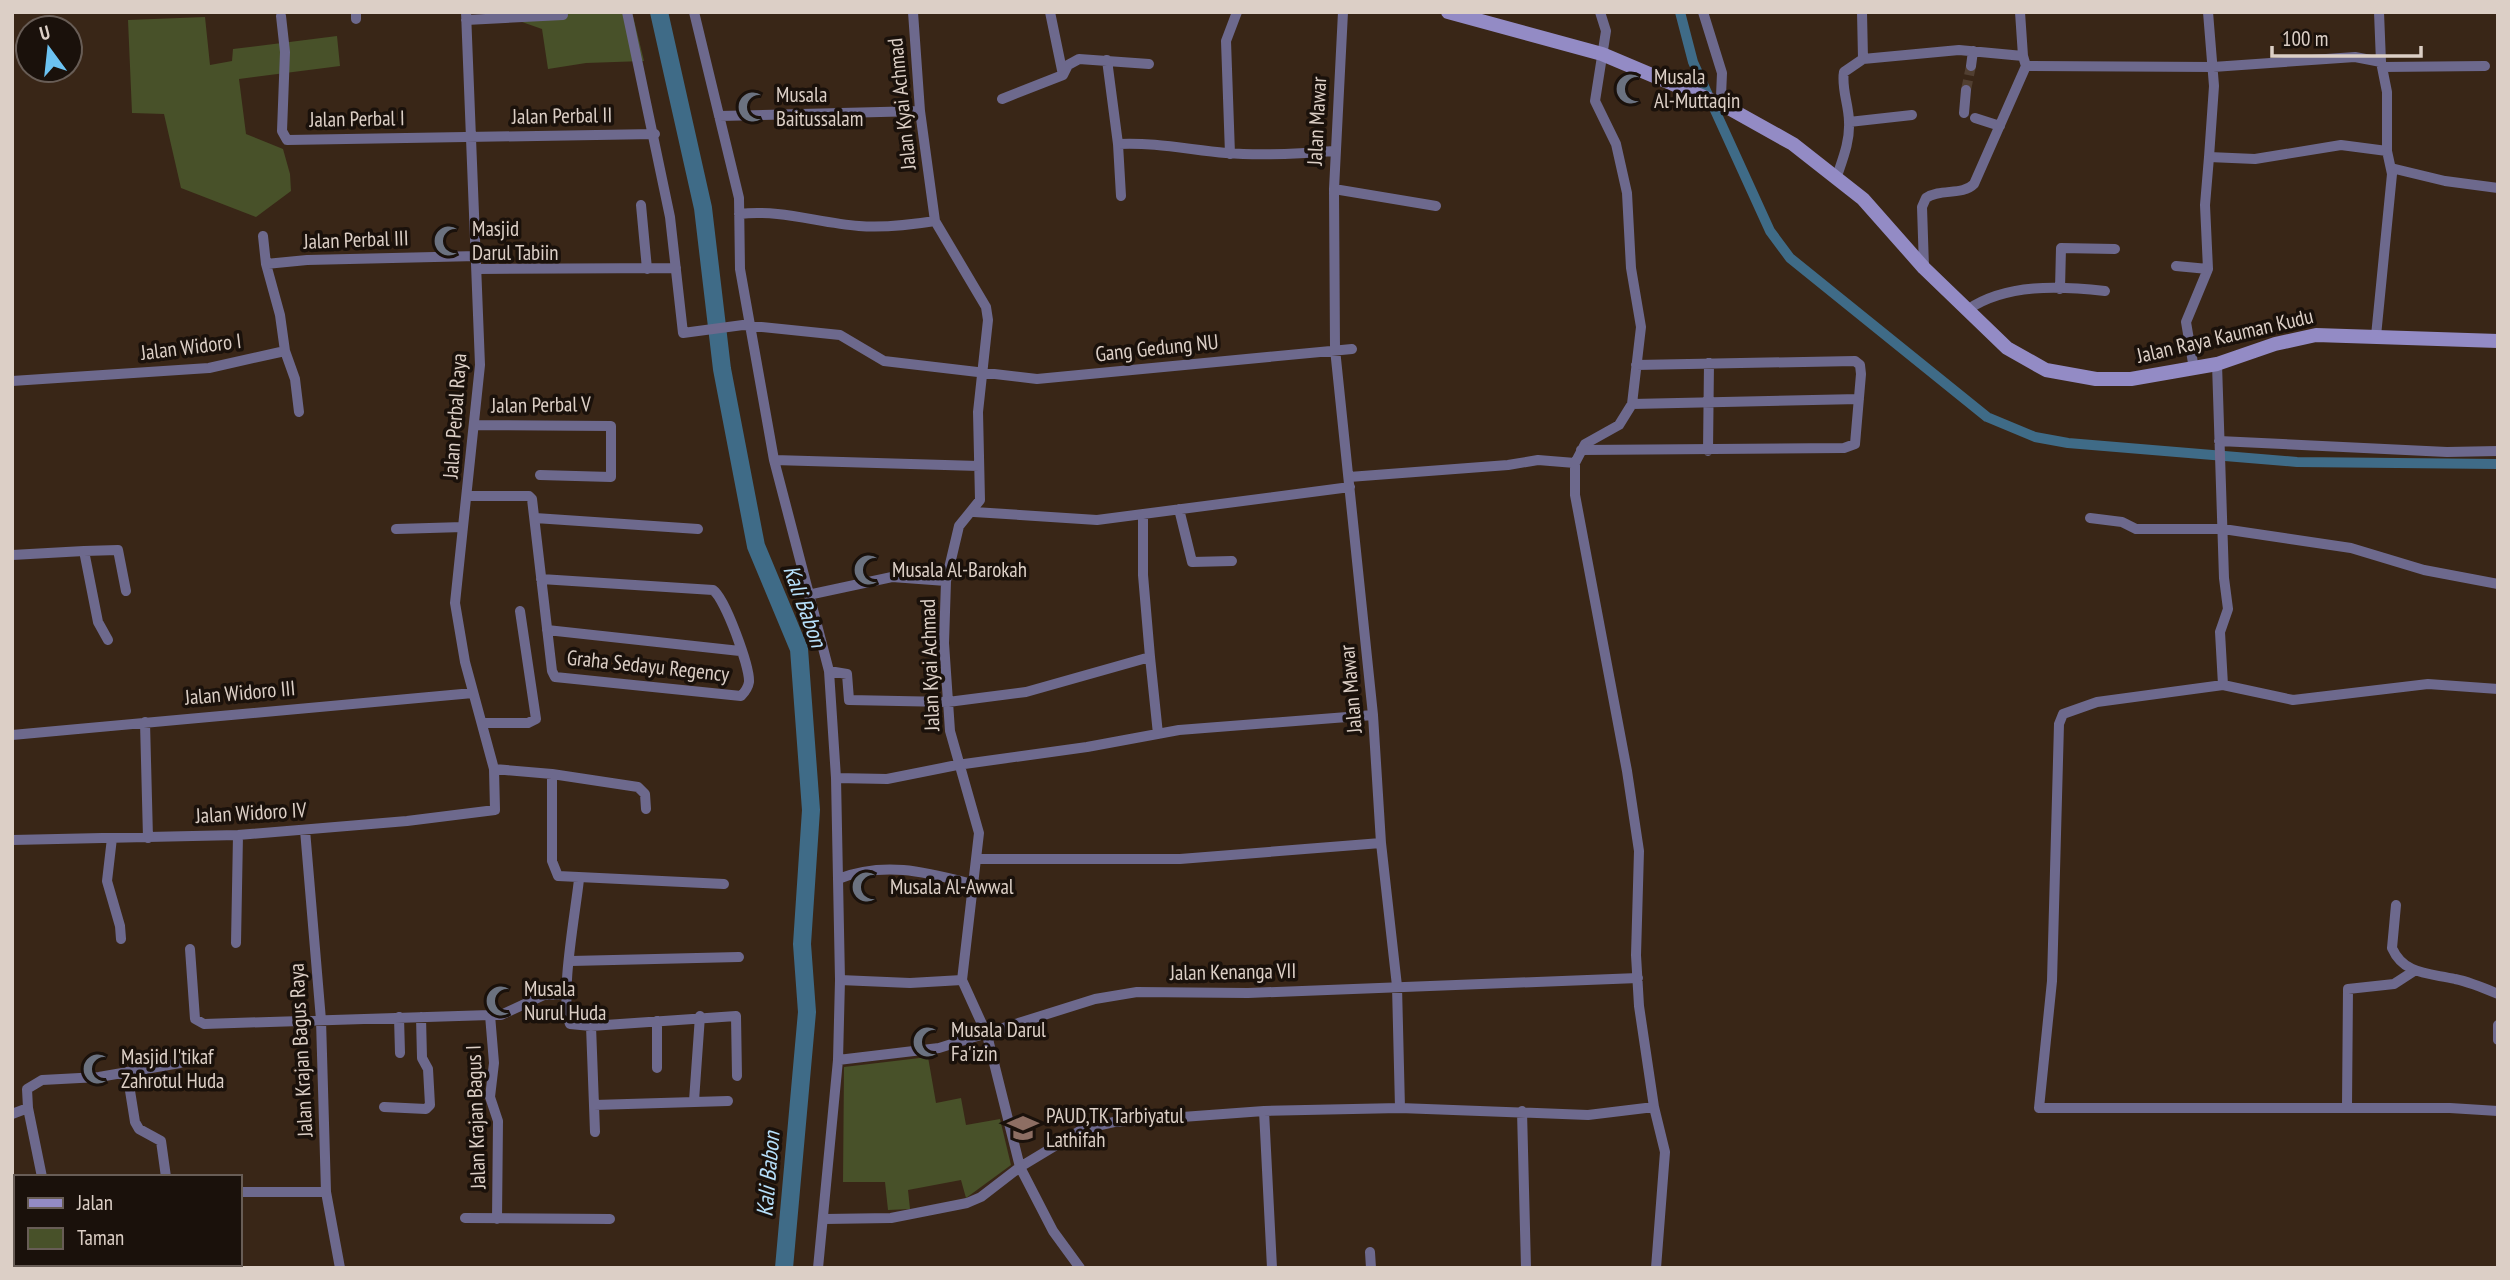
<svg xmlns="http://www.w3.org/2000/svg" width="2510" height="1280" font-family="'PT Sans Narrow',sans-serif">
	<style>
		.green { fill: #485129 }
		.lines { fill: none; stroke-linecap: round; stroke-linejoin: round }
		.canal { stroke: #3f6b87; stroke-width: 10 }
		.river { stroke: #3f6b87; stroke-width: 18 }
		.street-tunnel { stroke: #513f31; stroke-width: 10; stroke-dasharray: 10 5; stroke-linecap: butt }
		.street { stroke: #6d698d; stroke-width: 10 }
		.secondary { stroke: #938bc5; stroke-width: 14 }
		.labels { text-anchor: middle; stroke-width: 7; stroke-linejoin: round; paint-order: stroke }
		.poi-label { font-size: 21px; fill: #dccfc6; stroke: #1a110b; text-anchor: start }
		.street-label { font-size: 21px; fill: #dccfc6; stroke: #1a110b }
		.water-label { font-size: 23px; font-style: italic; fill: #b7e0fb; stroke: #1a110b }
	</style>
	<rect width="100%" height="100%" fill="#392617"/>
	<path class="green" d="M 523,12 L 632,12 L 644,61 L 586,63 L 548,69 L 542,29 L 522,22 Z
		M 205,17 L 210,65 L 232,61 L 233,49 L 337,36 L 340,66 L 239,79 L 246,134 L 283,149 L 290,174 L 291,191 L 256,217 L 181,188 L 164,114 L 132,113 L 128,20 Z
		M 928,1057 L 936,1103 L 961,1098 L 966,1125 L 1000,1119 L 1011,1165 L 966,1198 L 961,1180 L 908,1190 L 910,1209 L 888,1210 L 885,1182 L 843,1182 L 844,1067 Z"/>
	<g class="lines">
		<path class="canal" d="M 1680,12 L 1693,62 L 1770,231 L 1790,258 L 1987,417 L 2035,437 L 2068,443 L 2297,462 L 2498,464"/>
		<path class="river" d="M 659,12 L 703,208 L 722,369 L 756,546 L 799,649 L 811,810 L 802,944 L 807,1012 L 784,1268"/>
		<path class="street-tunnel" d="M 1966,90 L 1971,66"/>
		<path class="street" d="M 627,12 L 670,217 L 683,333 L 743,325 L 840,335 L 884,361 L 1037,379 L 1352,349
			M 694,12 L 739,198 L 740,269 L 774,460 L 829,671 L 836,778 L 840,980 L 838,1060 L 818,1268
			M 913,12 L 920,111 L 935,221 L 986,307 L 988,320 L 978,412 L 980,500 L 959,526 L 946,581 L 944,643 L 950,731 L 979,833 L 962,980 L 987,1035 L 1020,1167 L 1053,1231 L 1080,1268
			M 1050,12 L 1063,75
			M 1343,12 L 1334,189 L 1335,349 L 1373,715 L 1381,843 L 1397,986 L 1400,1108
			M 1600,12 L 1606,31 L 1595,101 L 1616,144 L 1627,193 L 1631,268 L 1641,327 L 1632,404 L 1619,425 L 1585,444 L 1575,463 L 1575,495 L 1627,771 L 1639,851 L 1636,955 L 1639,1006 L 1654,1107 L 1665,1152 L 1656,1268
			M 1703,12 L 1722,73 L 1721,96 L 1725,106
			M 2020,12 L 2023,56
			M 2208,12 L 2214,86 L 2209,157
			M 2379,12 L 2381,62
			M 281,16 L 285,52 L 282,131 L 287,140 L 655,134
			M 356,19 L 356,12
			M 466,20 L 563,15
			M 1863,59 L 1959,50 L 2023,56 L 2026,66 L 1974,184 C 1962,196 1941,188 1926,198 L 1922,207 L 1924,267
			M 1107,60 L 1118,144 C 1154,142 1191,150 1226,153 C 1262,156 1298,154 1334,151
			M 1971,66 L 1973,51
			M 2026,66 L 2213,67 L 2355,57 L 2381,62 L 2387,92 L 2387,151 L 2392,174 L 2376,336
			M 2383,67 L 2485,66
			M 1002,99 L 1063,75 L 1068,65 L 1079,59 L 1149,64
			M 1964,113 L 1966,90
			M 719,116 L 920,111
			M 1975,118 L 2000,126
			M 1849,122 L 1912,115
			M 1118,144 L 1121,196
			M 1230,154 L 1226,41 L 1237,12
			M 2391,168 L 2445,181 L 2498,188
			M 1837,176 C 1843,158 1850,141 1849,122 C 1849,105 1841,88 1844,72 L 1863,59 L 1862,12
			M 1334,189 L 1436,206
			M 641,205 L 647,269
			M 739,214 C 781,209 818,223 859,226 C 885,228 910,225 935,221
			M 263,236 L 266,264 L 307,260 L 477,256
			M 2176,266 L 2208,269
			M 477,269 L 676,268
			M 2060,289 L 2061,248 L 2115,249
			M 1967,310 C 2006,283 2060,286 2105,291
			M 285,351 L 295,379 L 299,412
			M 2217,364 L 2224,578 L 2228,609 L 2220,632 L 2223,685
			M 2194,369 L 2186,322 L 2208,269 L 2205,205 L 2209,157 L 2255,159 L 2341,145 L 2387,151
			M 12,381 L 209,368 L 285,351 L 280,315 L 266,264
			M 1632,404 L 1859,399
			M 474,425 L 611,426 L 611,477 L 540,475
			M 2219,441 L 2447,452 L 2498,451
			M 1581,450 L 1844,448 L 1855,444 L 1861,374 L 1860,365 L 1855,361 L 1636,365
			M 1708,451 L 1709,363
			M 774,460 L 979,466
			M 1349,477 L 1508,465 L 1538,460 L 1575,463
			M 468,496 L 529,496 L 532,499 L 552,671 L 555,677 L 741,696 C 745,692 748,688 749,682 C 750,667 725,598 713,590 L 541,579
			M 1179,509 L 1192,562 L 1232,561
			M 974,512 L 1097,520 L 1350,487
			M 535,518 L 698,529
			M 2090,518 L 2122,522 L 2136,529 L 2223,529 L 2351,548 L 2424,570 L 2498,584
			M 396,529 L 463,527
			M 84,551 L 118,550 L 126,591
			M 12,555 L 84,551 L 98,622 L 108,640
			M 808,595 L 892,577 L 946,581
			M 547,630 L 740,651
			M 1150,657 L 1158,734
			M 829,671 L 847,674 L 849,700 L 948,702 L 1026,692 L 1150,657 L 1143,575 L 1143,514
			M 2498,689 L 2428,684 L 2293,700 L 2223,685 L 2097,702 L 2063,714 L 2059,724 L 2052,981 L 2039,1108 L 2450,1108 L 2498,1111
			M 145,722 L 148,838
			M 483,723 L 528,723 L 536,719 L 520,611
			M 12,735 L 473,693
			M 494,769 L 552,774 L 552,861 L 558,876 L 724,884
			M 552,774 L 638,787 L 645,794 L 646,809
			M 836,778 L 887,779 L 957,765 L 1087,747 L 1179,730 L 1373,715
			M 305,830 L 321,1020 L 326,1192 L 340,1268
			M 112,838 L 107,881 L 120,926 L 121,939
			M 12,840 L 238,835 L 407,821 L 495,810 L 494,769 L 465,662 L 455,603 L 480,365 L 466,12
			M 977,859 L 1180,859 L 1381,843
			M 579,879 C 576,910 559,999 570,1024 L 591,1026 L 736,1016 L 737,1076
			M 838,879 C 885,861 925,872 972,884
			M 2396,905 L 2392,948 C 2404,975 2429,973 2455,979 C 2470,982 2484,988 2498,994
			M 236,943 L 238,835
			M 190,949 L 195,1019 L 204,1024 L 490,1015 L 501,1015 L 544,995 L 567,994
			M 571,961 L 739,957
			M 840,980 L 910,983 L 962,980
			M 490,1015 L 494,1063 L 490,1097 L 498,1121 L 497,1219
			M 399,1017 L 400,1053
			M 657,1021 L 657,1068
			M 2498,1025 L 2498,1040
			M 591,1026 L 595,1132
			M 838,1060 L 939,1048 L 1095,999 L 1137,992 L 1248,993 L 1638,978
			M 127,1072 L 135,1122 L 139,1129 L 161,1141 L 166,1177
			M 694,1101 L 700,1016
			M 594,1105 L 728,1101
			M 384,1107 L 426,1109 L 430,1105 L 428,1069 L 422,1058 L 421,1017
			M 2347,1107 L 2348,989 L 2394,984 L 2414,971
			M 28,1108 L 42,1177
			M 1264,1111 L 1272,1268
			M 1522,1111 L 1526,1268
			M 12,1114 L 28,1108 L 27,1089 L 42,1080 L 99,1077 L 180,1063
			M 240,1192 L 326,1192
			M 12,1206 L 16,1205
			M 465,1218 L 610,1219
			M 825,1219 L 891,1218 L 967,1203 L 981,1197 L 1020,1167 L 1083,1129 L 1114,1122 L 1264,1111 L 1400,1108 L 1588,1115 L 1654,1107
			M 1370,1252 L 1371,1268"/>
		<path class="secondary" d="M 1448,12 L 1602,54 L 1725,106 L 1793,144 L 1863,199 L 1924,268 L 2007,348 L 2046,370 L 2096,379 L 2131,379 L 2217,364 L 2275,344 L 2316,335 L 2498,341"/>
	</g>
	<defs>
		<g id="mosque-bare" transform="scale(2.415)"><path d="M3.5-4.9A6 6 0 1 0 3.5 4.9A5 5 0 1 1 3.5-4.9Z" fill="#6b7280" stroke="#1a110b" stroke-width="2.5" paint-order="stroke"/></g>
		<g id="school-bare" transform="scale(2.415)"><path d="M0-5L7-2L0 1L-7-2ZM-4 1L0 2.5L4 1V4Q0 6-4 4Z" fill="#8d6e63" stroke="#1a110b" stroke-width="2.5" paint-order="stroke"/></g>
	</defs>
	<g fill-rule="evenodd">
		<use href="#mosque-bare" x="1631" y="89"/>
		<use href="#mosque-bare" x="753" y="107"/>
		<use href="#mosque-bare" x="449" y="241"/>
		<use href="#mosque-bare" x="869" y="570"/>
		<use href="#mosque-bare" x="867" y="887"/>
		<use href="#mosque-bare" x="501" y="1001"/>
		<use href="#mosque-bare" x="928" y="1042"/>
		<use href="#mosque-bare" x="98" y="1069"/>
		<use href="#school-bare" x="1023" y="1128"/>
	</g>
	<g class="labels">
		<g class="poi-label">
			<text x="1654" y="84">Musala<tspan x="1654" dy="24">Al-Muttaqin</tspan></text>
			<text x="776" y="102">Musala<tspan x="776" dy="24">Baitussalam</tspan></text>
			<text x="472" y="236">Masjid<tspan x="472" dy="24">Darul Tabiin</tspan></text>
			<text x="892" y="577">Musala Al-Barokah</text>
			<text x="890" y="894">Musala Al-Awwal</text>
			<text x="524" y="996">Musala<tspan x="524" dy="24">Nurul Huda</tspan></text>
			<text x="951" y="1037">Musala Darul<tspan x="951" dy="24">Fa'izin</tspan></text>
			<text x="121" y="1064">Masjid I'tikaf<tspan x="121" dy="24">Zahrotul Huda</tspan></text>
			<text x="1046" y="1123">PAUD,TK Tarbiyatul<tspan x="1046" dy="24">Lathifah</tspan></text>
		</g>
		<g class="street-label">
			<text transform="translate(902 104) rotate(-96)" y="7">Jalan Kyai Achmad</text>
			<text transform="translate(562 116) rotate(-1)" y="7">Jalan Perbal II</text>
			<text transform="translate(357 119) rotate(-1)" y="7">Jalan Perbal I</text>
			<text transform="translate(1317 121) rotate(-87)" y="7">Jalan Mawar</text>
			<text transform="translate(356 240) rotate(-2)" y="7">Jalan Perbal III</text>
			<text transform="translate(2225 336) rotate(-13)" y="7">Jalan Raya Kauman Kudu</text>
			<text transform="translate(191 347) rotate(-7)" y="7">Jalan Widoro I</text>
			<text transform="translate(1157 348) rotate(-6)" y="7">Gang Gedung NU</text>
			<text transform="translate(541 405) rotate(-1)" y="7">Jalan Perbal V</text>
			<text transform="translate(455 416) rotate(-86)" y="7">Jalan Perbal Raya</text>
			<text transform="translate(930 665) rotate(-92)" y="7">Jalan Kyai Achmad</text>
			<text transform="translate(648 666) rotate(6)" y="7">Graha Sedayu Regency</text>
			<text transform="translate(1351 689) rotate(-95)" y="7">Jalan Mawar</text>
			<text transform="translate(240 693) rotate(-5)" y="7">Jalan Widoro III</text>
			<text transform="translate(251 813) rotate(-3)" y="7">Jalan Widoro IV</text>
			<text transform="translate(1233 972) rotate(-1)" y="7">Jalan Kenanga VII</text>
			<text transform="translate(301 1050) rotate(-93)" y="7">Jalan Krajan Bagus Raya</text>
			<text transform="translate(476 1117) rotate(-92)" y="7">Jalan Krajan Bagus I</text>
		</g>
		<g class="water-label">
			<text transform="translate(805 606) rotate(70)" y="8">Kali Babon</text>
			<text transform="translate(768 1174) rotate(-85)" y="8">Kali Babon</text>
		</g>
	</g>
	<rect width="2510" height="1280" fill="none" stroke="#dccfc6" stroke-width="28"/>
	<rect x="14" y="1175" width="228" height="91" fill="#1a110b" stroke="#685d56" stroke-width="2"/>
	<rect x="28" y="1198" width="35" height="10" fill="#938bc5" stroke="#685d56" stroke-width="2"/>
	<text x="77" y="1210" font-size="21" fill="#dccfc6">Jalan</text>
	<rect x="28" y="1228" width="35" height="21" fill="#485129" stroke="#685d56" stroke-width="2"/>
	<text x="77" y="1245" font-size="21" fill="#dccfc6">Taman</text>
	<g transform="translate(49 49) rotate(345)"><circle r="33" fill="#1a110b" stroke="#685d56" stroke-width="2"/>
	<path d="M0-5L12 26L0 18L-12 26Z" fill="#6cc3f2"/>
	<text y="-10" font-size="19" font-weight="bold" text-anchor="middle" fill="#dccfc6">U</text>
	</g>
	<path d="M2272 46v10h149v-10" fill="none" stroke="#dccfc6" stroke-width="3.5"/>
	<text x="2282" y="46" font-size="21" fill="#dccfc6" stroke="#1a110b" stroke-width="5" paint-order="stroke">100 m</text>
</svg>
